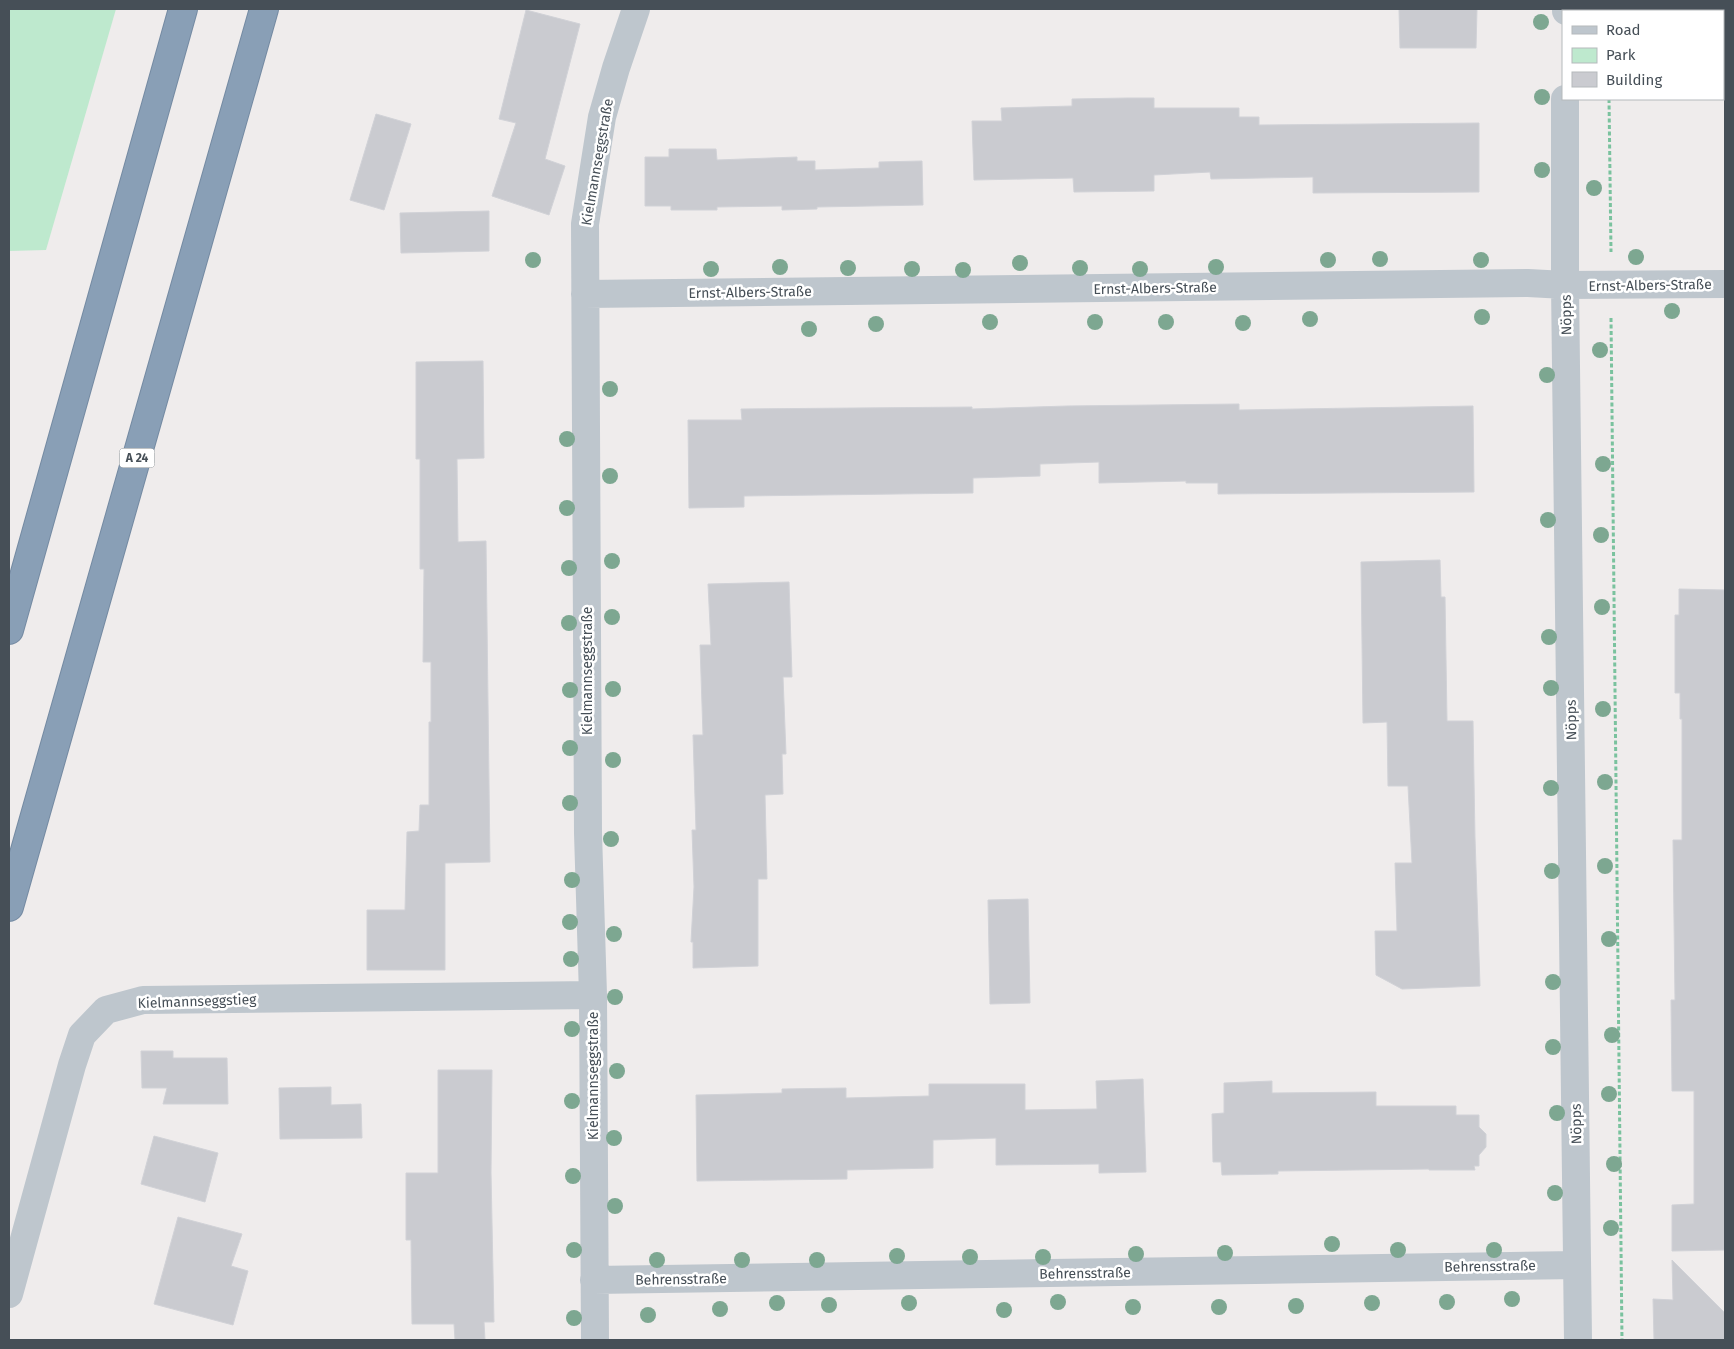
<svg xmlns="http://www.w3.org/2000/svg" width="1734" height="1349" font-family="'Fira Sans',sans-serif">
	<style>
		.green { fill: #bee9ce }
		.building { fill: #cacbd0; stroke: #d1d2d7 }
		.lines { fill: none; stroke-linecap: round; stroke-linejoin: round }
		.motorway-casing { stroke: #748aa2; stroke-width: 30 }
		.path { stroke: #7ac29e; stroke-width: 3; stroke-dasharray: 4 2.5; stroke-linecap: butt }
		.minor { stroke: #bec6cd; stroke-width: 28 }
		.motorway { stroke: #899fb6; stroke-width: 28 }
		.tree { fill: #7da791 }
		.labels { text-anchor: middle; stroke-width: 5; stroke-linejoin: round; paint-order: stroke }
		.shield { fill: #fff; stroke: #7e8489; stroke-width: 1 }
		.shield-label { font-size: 12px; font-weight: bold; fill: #464f57 }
		.street-label { font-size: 14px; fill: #464f57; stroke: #fff }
	</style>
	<rect width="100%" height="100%" fill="#efecec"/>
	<path class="green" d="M 9,9 L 116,9 L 46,250 L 9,251 Z"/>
	<path class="building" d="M 1399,9 L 1477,9 L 1476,48 L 1400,48 Z
		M 526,10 L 580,24 L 545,159 L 565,166 L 549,215 L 492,196 L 516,123 L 499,119 Z
		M 1128,98 L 1154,98 L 1154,108 L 1239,108 L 1239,117 L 1259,117 L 1259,125 L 1479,123 L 1479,192 L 1313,193 L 1313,177 L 1211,179 L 1210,172 L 1154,175 L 1154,191 L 1074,192 L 1073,178 L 974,180 L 972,121 L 1002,121 L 1001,108 L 1072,106 L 1072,99 Z
		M 376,114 L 411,124 L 384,210 L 350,200 Z
		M 669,149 L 716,149 L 717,160 L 797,157 L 797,161 L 815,161 L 815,170 L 879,168 L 879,162 L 922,161 L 923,205 L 817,207 L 817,209 L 782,210 L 782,206 L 717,207 L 717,210 L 671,210 L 671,206 L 645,206 L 645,157 L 669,157 Z
		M 489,211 L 489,251 L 401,253 L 400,213 Z
		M 483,361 L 484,458 L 457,459 L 458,542 L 486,541 L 490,862 L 445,863 L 445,970 L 367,970 L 367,910 L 405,910 L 407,832 L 419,831 L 420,805 L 429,805 L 429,722 L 431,722 L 431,662 L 423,662 L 424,569 L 420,569 L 420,459 L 416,459 L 416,362 Z
		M 1239,404 L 1239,410 L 1473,406 L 1474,492 L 1218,494 L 1218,483 L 1186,483 L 1186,481 L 1099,483 L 1099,462 L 1040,464 L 1040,476 L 973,478 L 973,493 L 744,496 L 744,507 L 689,508 L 688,420 L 742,420 L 741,409 L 972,407 L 972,409 L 1067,406 Z
		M 1440,560 L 1441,597 L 1445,597 L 1447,721 L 1473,721 L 1475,838 L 1480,986 L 1402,989 L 1376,975 L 1375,931 L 1397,931 L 1395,863 L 1412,863 L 1408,786 L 1388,786 L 1387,722 L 1363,723 L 1361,562 Z
		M 789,582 L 792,677 L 783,677 L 786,754 L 782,754 L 783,794 L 765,795 L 767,879 L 758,879 L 758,966 L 693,968 L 693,942 L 691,942 L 694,887 L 692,830 L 696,830 L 693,735 L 703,735 L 700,645 L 711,645 L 708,584 Z
		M 1679,589 L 1725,590 L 1725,1250 L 1672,1251 L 1672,1205 L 1694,1204 L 1694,1091 L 1672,1091 L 1671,1000 L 1675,1000 L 1673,840 L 1682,840 L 1682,719 L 1680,719 L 1680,693 L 1675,693 L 1675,615 L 1679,615 Z
		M 1028,899 L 1030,1003 L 990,1004 L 988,900 Z
		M 141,1051 L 173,1051 L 173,1058 L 227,1058 L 228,1104 L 163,1104 L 167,1088 L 142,1088 Z
		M 438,1070 L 492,1070 L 491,1172 L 494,1322 L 484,1322 L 485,1340 L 455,1340 L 454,1324 L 412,1324 L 411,1240 L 406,1240 L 406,1173 L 438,1173 Z
		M 1143,1079 L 1146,1172 L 1099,1173 L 1099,1164 L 996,1165 L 996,1138 L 933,1140 L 933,1168 L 847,1170 L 847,1179 L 697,1181 L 696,1095 L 782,1093 L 782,1089 L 846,1088 L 846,1098 L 929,1096 L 929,1084 L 1025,1084 L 1025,1110 L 1097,1109 L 1096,1081 Z
		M 1272,1081 L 1272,1093 L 1376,1092 L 1376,1106 L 1456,1106 L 1456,1115 L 1479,1115 L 1479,1127 L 1486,1134 L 1486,1147 L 1479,1155 L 1479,1166 L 1474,1166 L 1475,1170 L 1429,1170 L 1429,1169 L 1278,1171 L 1278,1174 L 1222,1175 L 1221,1162 L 1213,1162 L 1212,1114 L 1224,1113 L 1224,1083 Z
		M 331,1087 L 331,1105 L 361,1104 L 362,1138 L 280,1139 L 279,1088 Z
		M 154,1136 L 218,1153 L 205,1202 L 141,1184 Z
		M 178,1217 L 242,1234 L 231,1266 L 248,1271 L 233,1325 L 154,1304 Z
		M 1672,1260 L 1725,1313 L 1725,1340 L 1654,1340 L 1653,1299 L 1673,1300 Z"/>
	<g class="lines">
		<g class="motorway-casing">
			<path id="motorway" d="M 9,630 L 183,9
				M 9,907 L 264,9"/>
		</g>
		<path class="path" d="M 1608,9 L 1608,11
			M 1609,99 L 1611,252
			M 1611,318 L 1622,1340"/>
		<path class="minor" d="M 1566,11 L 1566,9
			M 1565,99 L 1565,285 L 1578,1340
			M 585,294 L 1528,283 L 1565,285 L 1725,284
			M 594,1280 L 1577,1265
			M 9,1294 L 72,1065 L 82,1035 L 106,1010 L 143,1000 L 593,995
			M 595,1340 L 593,995 L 588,833 L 585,224 L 602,117 L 616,68 L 636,9"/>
		<use href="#motorway" class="motorway"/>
	</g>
	<g class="tree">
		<circle cx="1541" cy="22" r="8"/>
		<circle cx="1542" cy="97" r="8"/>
		<circle cx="1542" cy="170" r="8"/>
		<circle cx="1594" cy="188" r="8"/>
		<circle cx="1636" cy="257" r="8"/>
		<circle cx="1380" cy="259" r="8"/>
		<circle cx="533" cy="260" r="8"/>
		<circle cx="1328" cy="260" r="8"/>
		<circle cx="1481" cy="260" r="8"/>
		<circle cx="1020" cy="263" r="8"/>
		<circle cx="780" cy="267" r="8"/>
		<circle cx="1216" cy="267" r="8"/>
		<circle cx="848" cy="268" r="8"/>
		<circle cx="1080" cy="268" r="8"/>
		<circle cx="711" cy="269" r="8"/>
		<circle cx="912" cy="269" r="8"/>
		<circle cx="1140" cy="269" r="8"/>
		<circle cx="963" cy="270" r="8"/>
		<circle cx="1672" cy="311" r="8"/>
		<circle cx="1482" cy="317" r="8"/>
		<circle cx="1310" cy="319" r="8"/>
		<circle cx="990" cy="322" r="8"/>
		<circle cx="1095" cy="322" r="8"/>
		<circle cx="1166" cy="322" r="8"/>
		<circle cx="1243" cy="323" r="8"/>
		<circle cx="876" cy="324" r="8"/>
		<circle cx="809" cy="329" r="8"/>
		<circle cx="1600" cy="350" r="8"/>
		<circle cx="1547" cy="375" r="8"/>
		<circle cx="610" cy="389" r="8"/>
		<circle cx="567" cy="439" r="8"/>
		<circle cx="1603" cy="464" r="8"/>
		<circle cx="610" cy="476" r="8"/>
		<circle cx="567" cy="508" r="8"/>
		<circle cx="1548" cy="520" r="8"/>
		<circle cx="1601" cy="535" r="8"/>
		<circle cx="612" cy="561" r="8"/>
		<circle cx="569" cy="568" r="8"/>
		<circle cx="1602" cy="607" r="8"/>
		<circle cx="612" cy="617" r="8"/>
		<circle cx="569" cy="623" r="8"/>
		<circle cx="1549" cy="637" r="8"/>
		<circle cx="1551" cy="688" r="8"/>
		<circle cx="613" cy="689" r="8"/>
		<circle cx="570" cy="690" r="8"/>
		<circle cx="1603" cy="709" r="8"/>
		<circle cx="570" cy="748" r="8"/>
		<circle cx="613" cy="760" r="8"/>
		<circle cx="1605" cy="782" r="8"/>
		<circle cx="1551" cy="788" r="8"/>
		<circle cx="570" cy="803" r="8"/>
		<circle cx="611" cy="839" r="8"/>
		<circle cx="1605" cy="866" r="8"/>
		<circle cx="1552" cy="871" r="8"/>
		<circle cx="572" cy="880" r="8"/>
		<circle cx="570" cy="922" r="8"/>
		<circle cx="614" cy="934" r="8"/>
		<circle cx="1609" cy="939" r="8"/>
		<circle cx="571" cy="959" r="8"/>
		<circle cx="1553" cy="982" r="8"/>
		<circle cx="615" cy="997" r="8"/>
		<circle cx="572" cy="1029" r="8"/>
		<circle cx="1612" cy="1035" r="8"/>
		<circle cx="1553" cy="1047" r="8"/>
		<circle cx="617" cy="1071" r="8"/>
		<circle cx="1609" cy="1094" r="8"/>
		<circle cx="572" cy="1101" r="8"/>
		<circle cx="1557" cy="1113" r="8"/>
		<circle cx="614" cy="1138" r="8"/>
		<circle cx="1614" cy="1164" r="8"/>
		<circle cx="573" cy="1176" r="8"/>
		<circle cx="1555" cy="1193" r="8"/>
		<circle cx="615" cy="1206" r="8"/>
		<circle cx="1611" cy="1228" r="8"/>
		<circle cx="1332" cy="1244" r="8"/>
		<circle cx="574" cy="1250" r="8"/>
		<circle cx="1398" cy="1250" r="8"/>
		<circle cx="1494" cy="1250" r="8"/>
		<circle cx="1225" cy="1253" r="8"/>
		<circle cx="1136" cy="1254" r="8"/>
		<circle cx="897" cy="1256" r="8"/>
		<circle cx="970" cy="1257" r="8"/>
		<circle cx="1043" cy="1257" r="8"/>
		<circle cx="657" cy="1260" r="8"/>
		<circle cx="742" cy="1260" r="8"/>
		<circle cx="817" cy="1260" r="8"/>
		<circle cx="1512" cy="1299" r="8"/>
		<circle cx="1058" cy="1302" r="8"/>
		<circle cx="1447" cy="1302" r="8"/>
		<circle cx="777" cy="1303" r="8"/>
		<circle cx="909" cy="1303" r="8"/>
		<circle cx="1372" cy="1303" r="8"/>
		<circle cx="829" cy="1305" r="8"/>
		<circle cx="1296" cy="1306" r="8"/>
		<circle cx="1133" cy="1307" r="8"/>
		<circle cx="1219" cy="1307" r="8"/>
		<circle cx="720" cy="1309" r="8"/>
		<circle cx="1004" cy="1310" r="8"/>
		<circle cx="648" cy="1315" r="8"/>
		<circle cx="574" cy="1318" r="8"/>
	</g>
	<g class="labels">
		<rect class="shield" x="119.5" y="448.5" width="35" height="19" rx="4"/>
		<g class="shield-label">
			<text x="137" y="462">A 24</text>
		</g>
		<g class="street-label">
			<text transform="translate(597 162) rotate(-80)" y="5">Kielmannseggstraße</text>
			<text transform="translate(1650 285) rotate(-1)" y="5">Ernst-Albers-Straße</text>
			<text transform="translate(1155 288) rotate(-1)" y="5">Ernst-Albers-Straße</text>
			<text transform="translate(750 292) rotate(-1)" y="5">Ernst-Albers-Straße</text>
			<text transform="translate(1566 315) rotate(-91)" y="5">Nöpps</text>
			<text transform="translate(587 671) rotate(-90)" y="5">Kielmannseggstraße</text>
			<text transform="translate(1571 720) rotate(-91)" y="5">Nöpps</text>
			<text transform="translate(197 1001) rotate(-2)" y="5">Kielmannseggstieg</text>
			<text transform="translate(593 1076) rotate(-90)" y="5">Kielmannseggstraße</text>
			<text transform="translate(1576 1124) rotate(-91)" y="5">Nöpps</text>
			<text transform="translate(1490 1266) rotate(-1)" y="5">Behrensstraße</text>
			<text transform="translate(1085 1273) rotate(-1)" y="5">Behrensstraße</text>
			<text transform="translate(681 1279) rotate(-1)" y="5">Behrensstraße</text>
		</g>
	</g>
	<rect width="1734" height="1349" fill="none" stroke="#464f57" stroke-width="20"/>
	<rect x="1562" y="10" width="162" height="90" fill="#ffffff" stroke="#b5b9bc"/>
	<rect x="1572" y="26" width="25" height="8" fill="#bec6cd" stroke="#b5b9bc"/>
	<text x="1606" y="35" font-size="15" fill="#464f57">Road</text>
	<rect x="1572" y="48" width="25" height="15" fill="#bee9ce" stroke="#b5b9bc"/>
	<text x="1606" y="60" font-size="15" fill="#464f57">Park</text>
	<rect x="1572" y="72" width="25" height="15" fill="#cacbd0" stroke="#b5b9bc"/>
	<text x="1606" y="85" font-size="15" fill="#464f57">Building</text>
</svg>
